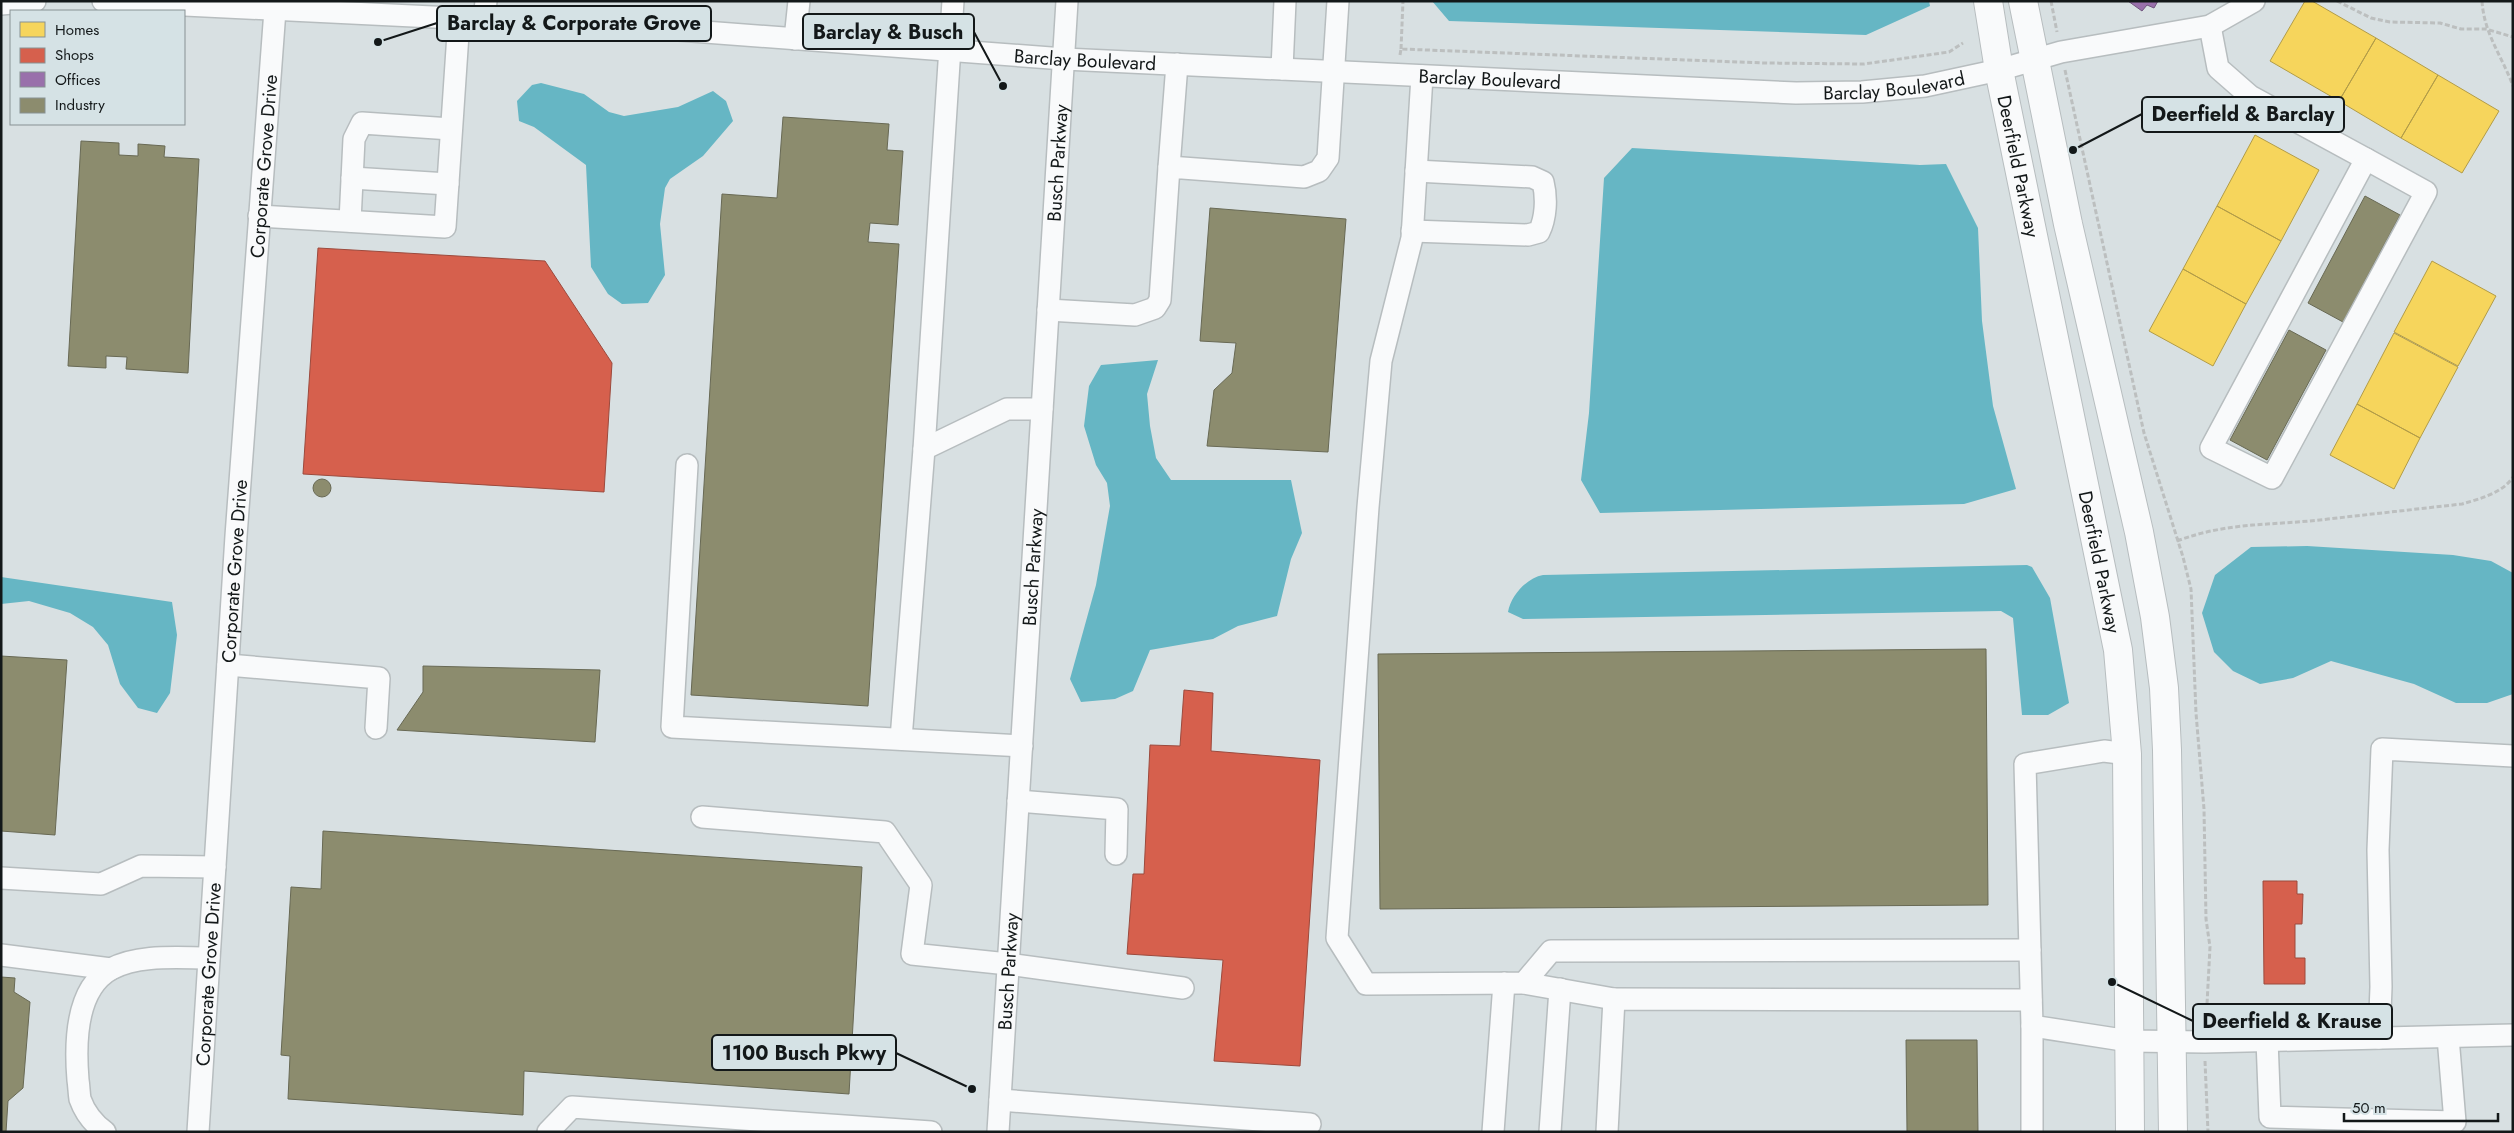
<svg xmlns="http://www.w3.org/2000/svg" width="2514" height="1133" font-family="Jost,sans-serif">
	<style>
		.water { fill: #66b6c4 }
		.homes { fill: #f6d55c; stroke: #b29c48 }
		.shops { fill: #d6604d; stroke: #9c4a3d }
		.offices { fill: #9970ab; stroke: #71567f }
		.industry { fill: #8c8c6e; stroke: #686954 }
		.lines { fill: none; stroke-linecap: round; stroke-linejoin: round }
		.minor-casing { stroke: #b7bdbf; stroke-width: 24 }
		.major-casing { stroke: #b7bdbf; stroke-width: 30 }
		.path { stroke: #bcbfbf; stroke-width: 3; stroke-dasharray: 5 2.5; stroke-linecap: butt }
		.minor { stroke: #f9fafb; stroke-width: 21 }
		.major { stroke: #f9fafb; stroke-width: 28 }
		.labels { text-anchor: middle; stroke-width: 5; stroke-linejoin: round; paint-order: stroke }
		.street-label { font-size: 19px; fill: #131819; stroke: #d5e2e5 }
		.leader { fill: none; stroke: #131819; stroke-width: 2 }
		.callout-dot { fill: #131819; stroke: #d5e2e5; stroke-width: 2 }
		.callout { fill: #d5e2e5; stroke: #131819; stroke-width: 2 }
		.callout-label { font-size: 20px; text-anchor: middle; font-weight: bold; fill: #131819 }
	</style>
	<rect width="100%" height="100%" fill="#d8e0e2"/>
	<path class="water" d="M 1432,1 L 1929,1 L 1930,6 L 1866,35 L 1449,21 Z
		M 541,83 L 584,94 L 609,112 L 624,116 L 678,107 L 713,91 L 726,101 L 733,121 L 703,156 L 670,179 L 665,188 L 660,224 L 665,275 L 648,303 L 622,304 L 608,294 L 591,267 L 586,165 L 534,127 L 519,121 L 517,101 L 532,85 Z
		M 1632,148 L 1920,165 L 1946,164 L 1978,228 L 1982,321 L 1993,406 L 2016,489 L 1964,504 L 1600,513 L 1581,480 L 1589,413 L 1604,178 Z
		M 1158,360 L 1147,394 L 1150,426 L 1156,458 L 1171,480 L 1291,480 L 1302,533 L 1291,559 L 1277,616 L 1238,626 L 1213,639 L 1150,650 L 1133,691 L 1115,699 L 1081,702 L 1070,679 L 1096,585 L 1110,506 L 1107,483 L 1096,465 L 1084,426 L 1089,386 L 1101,365 Z
		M 2307,546 L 2453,555 L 2491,561 L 2513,573 L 2513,694 L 2487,703 L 2456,703 L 2414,684 L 2331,661 L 2293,678 L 2260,684 L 2233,671 L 2214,652 L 2202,613 L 2215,575 L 2251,547 Z
		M 2027,565 L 2032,567 L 2050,598 L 2069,703 L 2048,715 L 2022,715 L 2013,618 L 2001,611 L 1523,619 L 1508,612 C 1511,595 1527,578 1543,575 Z
		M 1,577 L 172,602 L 177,635 L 170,693 L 157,713 L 138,708 L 120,684 L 108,645 L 93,627 L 70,613 L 29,601 L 1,604 Z"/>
	<path class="homes" d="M 2305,1 L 2312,1 L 2376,38 L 2339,101 L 2270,61 Z
		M 2376,38 L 2438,75 L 2401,138 L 2339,101 Z
		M 2438,75 L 2499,111 L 2462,173 L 2401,138 Z
		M 2255,135 L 2319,170 L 2281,241 L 2217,206 Z
		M 2217,206 L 2281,241 L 2246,304 L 2183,269 Z
		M 2432,261 L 2496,296 L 2458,366 L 2394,332 Z
		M 2183,269 L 2246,304 L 2213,366 L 2149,331 Z
		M 2394,333 L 2458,367 L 2420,438 L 2357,404 Z
		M 2357,404 L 2420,438 L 2394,489 L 2330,455 Z"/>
	<path class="shops" d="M 318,248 L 545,261 L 612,363 L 604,492 L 303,474 Z
		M 1184,690 L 1213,693 L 1211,751 L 1320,760 L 1300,1066 L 1214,1061 L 1223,960 L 1127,954 L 1133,874 L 1144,874 L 1150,745 L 1180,746 Z
		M 2263,881 L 2297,881 L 2297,894 L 2303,894 L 2302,924 L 2295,924 L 2295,958 L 2305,958 L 2305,984 L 2264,984 Z"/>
	<path class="offices" d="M 2128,1 L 2158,1 L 2154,8 L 2147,5 L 2142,11 Z"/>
	<path class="industry" d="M 783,117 L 889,124 L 887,150 L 903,151 L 898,225 L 870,223 L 868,242 L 899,244 L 868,706 L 691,695 L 722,194 L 777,198 Z
		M 81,141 L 119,143 L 119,155 L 138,156 L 138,144 L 165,146 L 164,157 L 199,159 L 188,373 L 126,369 L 127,357 L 106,356 L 106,368 L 68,366 Z
		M 2365,196 L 2400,215 L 2343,322 L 2308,303 Z
		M 1210,208 L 1346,219 L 1328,452 L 1207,446 L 1214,390 L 1232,373 L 1236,343 L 1200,341 Z
		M 2289,330 L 2326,350 L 2267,460 L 2230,440 Z
		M313 488a9 9 0 1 1 18 0a9 9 0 1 1-18 0Z
		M 1986,649 L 1988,905 L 1380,909 L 1378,654 Z
		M 1,656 L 67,660 L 55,835 L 1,831 Z
		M 423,666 L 600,670 L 595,742 L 397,730 L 423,692 Z
		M 323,831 L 862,867 L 849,1094 L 524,1071 L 523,1115 L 288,1099 L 290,1056 L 281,1055 L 291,887 L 321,889 Z
		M 1,977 L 15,978 L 14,992 L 30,1002 L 23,1088 L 8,1101 L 6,1132 L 1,1132 Z
		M 1906,1040 L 1977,1040 L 1978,1132 L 1907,1132 Z"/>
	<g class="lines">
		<g class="minor-casing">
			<g id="minor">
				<path id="s1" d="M 103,1 L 639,27 L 1064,59 L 1796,93 L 1862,92 L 1925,86 L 1999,70 L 2061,52 L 2210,26 L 2254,1"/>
				<path d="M 1,4 L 35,1"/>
				<path d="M 484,20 L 486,1"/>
				<path d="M 2210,26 L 2218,68 L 2250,96 L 2366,159"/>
				<path d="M 795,39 L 799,1"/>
				<path d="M 1282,69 L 1285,1"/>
				<path d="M 1422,76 L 1412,238 L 1381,361 L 1368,507 L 1337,938 L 1366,984 L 1524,983 L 1551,951 L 2030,950"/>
				<path d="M 2366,159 L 2426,192 L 2272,478 L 2211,448 Z"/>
				<path d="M 1169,167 L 1177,64"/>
				<path d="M 352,178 L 448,184"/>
				<path d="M 259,216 L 445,227 L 459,19"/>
				<path d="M 350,221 L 354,139 L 362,123 L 451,129"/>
				<path d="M 1412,231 L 1528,235 L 1539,232 C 1546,218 1547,198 1543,182 L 1532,177 L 1416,171"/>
				<path d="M 1048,310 L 1135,315 L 1155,308 L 1160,300 L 1169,167 L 1304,177 L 1319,171 L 1328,158 L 1338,1"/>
				<path d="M 924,449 L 953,1"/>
				<path d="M 687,465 L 672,727 L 1022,746"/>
				<path d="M 228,665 L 379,678 L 376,728"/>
				<path d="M 901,739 L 924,449 L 1007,409 L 1042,409"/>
				<path d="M 2127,754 L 2104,751 L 2025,764 L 2032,1026 L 2129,1041 L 2205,1042 L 2513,1035"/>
				<path d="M 1018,801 L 1117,809 L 1116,854"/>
				<path d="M 702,817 L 885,832 L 921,885 L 912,954 L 1008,964 L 1183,988"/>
				<path d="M 1,878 L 101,884 L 141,866 L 215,867"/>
				<path d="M 1,955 L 111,969"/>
				<path d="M 1524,983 L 1614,999"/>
				<path d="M 2032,1026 L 2032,1132"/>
				<path d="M 2379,1038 L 2381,987 L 2378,850 L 2382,749 L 2513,756"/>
				<path d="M 2267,1040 L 2270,1117 L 2455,1122 L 2448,1037"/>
				<path d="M 1000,1100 L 1310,1124"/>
				<path d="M 105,1132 C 94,1124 85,1113 80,1099 C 79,1093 79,1086 78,1080 C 75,1044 75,989 111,969 C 139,954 178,958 209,958"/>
				<path id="s2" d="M 198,1132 L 236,536 L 275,10"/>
				<path d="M 548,1132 L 572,1107 L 931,1132"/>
				<path id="s3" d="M 998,1132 L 1067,1"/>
				<path d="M 1493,1132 L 1504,983"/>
				<path d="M 1550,1132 L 1560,989"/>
				<path d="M 1607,1132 L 1614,999 L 2031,1000"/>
			</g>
		</g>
		<g class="major-casing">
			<g id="major">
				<path id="s4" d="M 1988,1 L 1999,70 L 2118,650 L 2127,754 L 2130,1132"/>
				<path d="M 2023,1 L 2068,224 L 2139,532 L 2155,617 L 2164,688 L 2167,750 L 2173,1132"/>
			</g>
		</g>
		<path class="path" d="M 2051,1 L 2057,32
			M 2337,1 L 2371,18 L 2390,22 L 2440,23 L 2461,29 L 2486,29 L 2513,37
			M 2482,1 C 2484,34 2502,56 2513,86
			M 1401,49 L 1403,1
			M 1400,55 L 1401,49 L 1765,63 L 1864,64 L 1949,52 L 1963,43
			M 2065,70 L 2144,433 L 2183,557 L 2191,589 L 2196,713 L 2204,809 L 2206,919 L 2210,947 L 2206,1023
			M 2177,541 C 2230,521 2274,526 2328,519 C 2373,514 2417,509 2462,504 C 2479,499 2503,493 2513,477
			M 2205,1061 L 2208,1132"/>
		<use href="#minor" class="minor"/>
		<use href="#major" class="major"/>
	</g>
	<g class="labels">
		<g class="street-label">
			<text dy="7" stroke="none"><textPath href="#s1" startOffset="984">Barclay Boulevard</textPath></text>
			<text dy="7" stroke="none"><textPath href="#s1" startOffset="1389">Barclay Boulevard</textPath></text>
			<text dy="7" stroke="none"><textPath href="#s1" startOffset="1794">Barclay Boulevard</textPath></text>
			<text dy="7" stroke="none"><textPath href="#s3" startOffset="971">Busch Parkway</textPath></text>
			<text dy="7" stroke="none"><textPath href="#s4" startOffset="168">Deerfield Parkway</textPath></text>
			<text dy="7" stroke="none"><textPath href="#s2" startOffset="968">Corporate Grove Drive</textPath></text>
			<text dy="7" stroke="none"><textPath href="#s4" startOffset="572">Deerfield Parkway</textPath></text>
			<text dy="7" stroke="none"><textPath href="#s3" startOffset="566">Busch Parkway</textPath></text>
			<text dy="7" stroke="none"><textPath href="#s2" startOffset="562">Corporate Grove Drive</textPath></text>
			<text dy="7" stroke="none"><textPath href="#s3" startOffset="161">Busch Parkway</textPath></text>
			<text dy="7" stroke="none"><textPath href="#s2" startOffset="158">Corporate Grove Drive</textPath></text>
		</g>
	</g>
	<path class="leader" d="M378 42L437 23M1003 86L974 32M2073 150L2142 114M2112 982L2193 1021M972 1089L896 1053"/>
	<g class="callout-dot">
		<circle cx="378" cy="42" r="5"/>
		<circle cx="1003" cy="86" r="5"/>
		<circle cx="2073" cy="150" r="5"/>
		<circle cx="2112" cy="982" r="5"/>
		<circle cx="972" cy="1089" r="5"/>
	</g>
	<g class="callout">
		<rect x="437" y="6" width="274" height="35" rx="5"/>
		<rect x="803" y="14" width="171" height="35" rx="5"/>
		<rect x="2142" y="97" width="202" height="35" rx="5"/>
		<rect x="2193" y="1004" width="199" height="35" rx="5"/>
		<rect x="712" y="1035" width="184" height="35" rx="5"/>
	</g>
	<g class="callout-label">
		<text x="574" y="30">Barclay &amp; Corporate Grove</text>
		<text x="888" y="39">Barclay &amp; Busch</text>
		<text x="2243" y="121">Deerfield &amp; Barclay</text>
		<text x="2292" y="1028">Deerfield &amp; Krause</text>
		<text x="804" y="1060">1100 Busch Pkwy</text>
	</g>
	<rect width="2514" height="1133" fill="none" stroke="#131819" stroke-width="5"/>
	<rect x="10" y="10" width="175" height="115" fill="#d5e2e5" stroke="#879193"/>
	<rect x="20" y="22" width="25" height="15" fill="#f6d55c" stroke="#879193"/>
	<text x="55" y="35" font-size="15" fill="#131819">Homes</text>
	<rect x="20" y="48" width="25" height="15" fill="#d6604d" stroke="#879193"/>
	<text x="55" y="60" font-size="15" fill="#131819">Shops</text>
	<rect x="20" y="72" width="25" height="15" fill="#9970ab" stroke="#879193"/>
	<text x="55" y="85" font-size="15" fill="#131819">Offices</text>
	<rect x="20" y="98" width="25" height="15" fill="#8c8c6e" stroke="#879193"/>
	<text x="55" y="110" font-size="15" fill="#131819">Industry</text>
	<path d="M2344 1113v8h154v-8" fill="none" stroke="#131819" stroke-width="2.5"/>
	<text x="2352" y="1113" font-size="15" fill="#131819" stroke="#d5e2e5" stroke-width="4" paint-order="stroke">50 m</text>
</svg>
